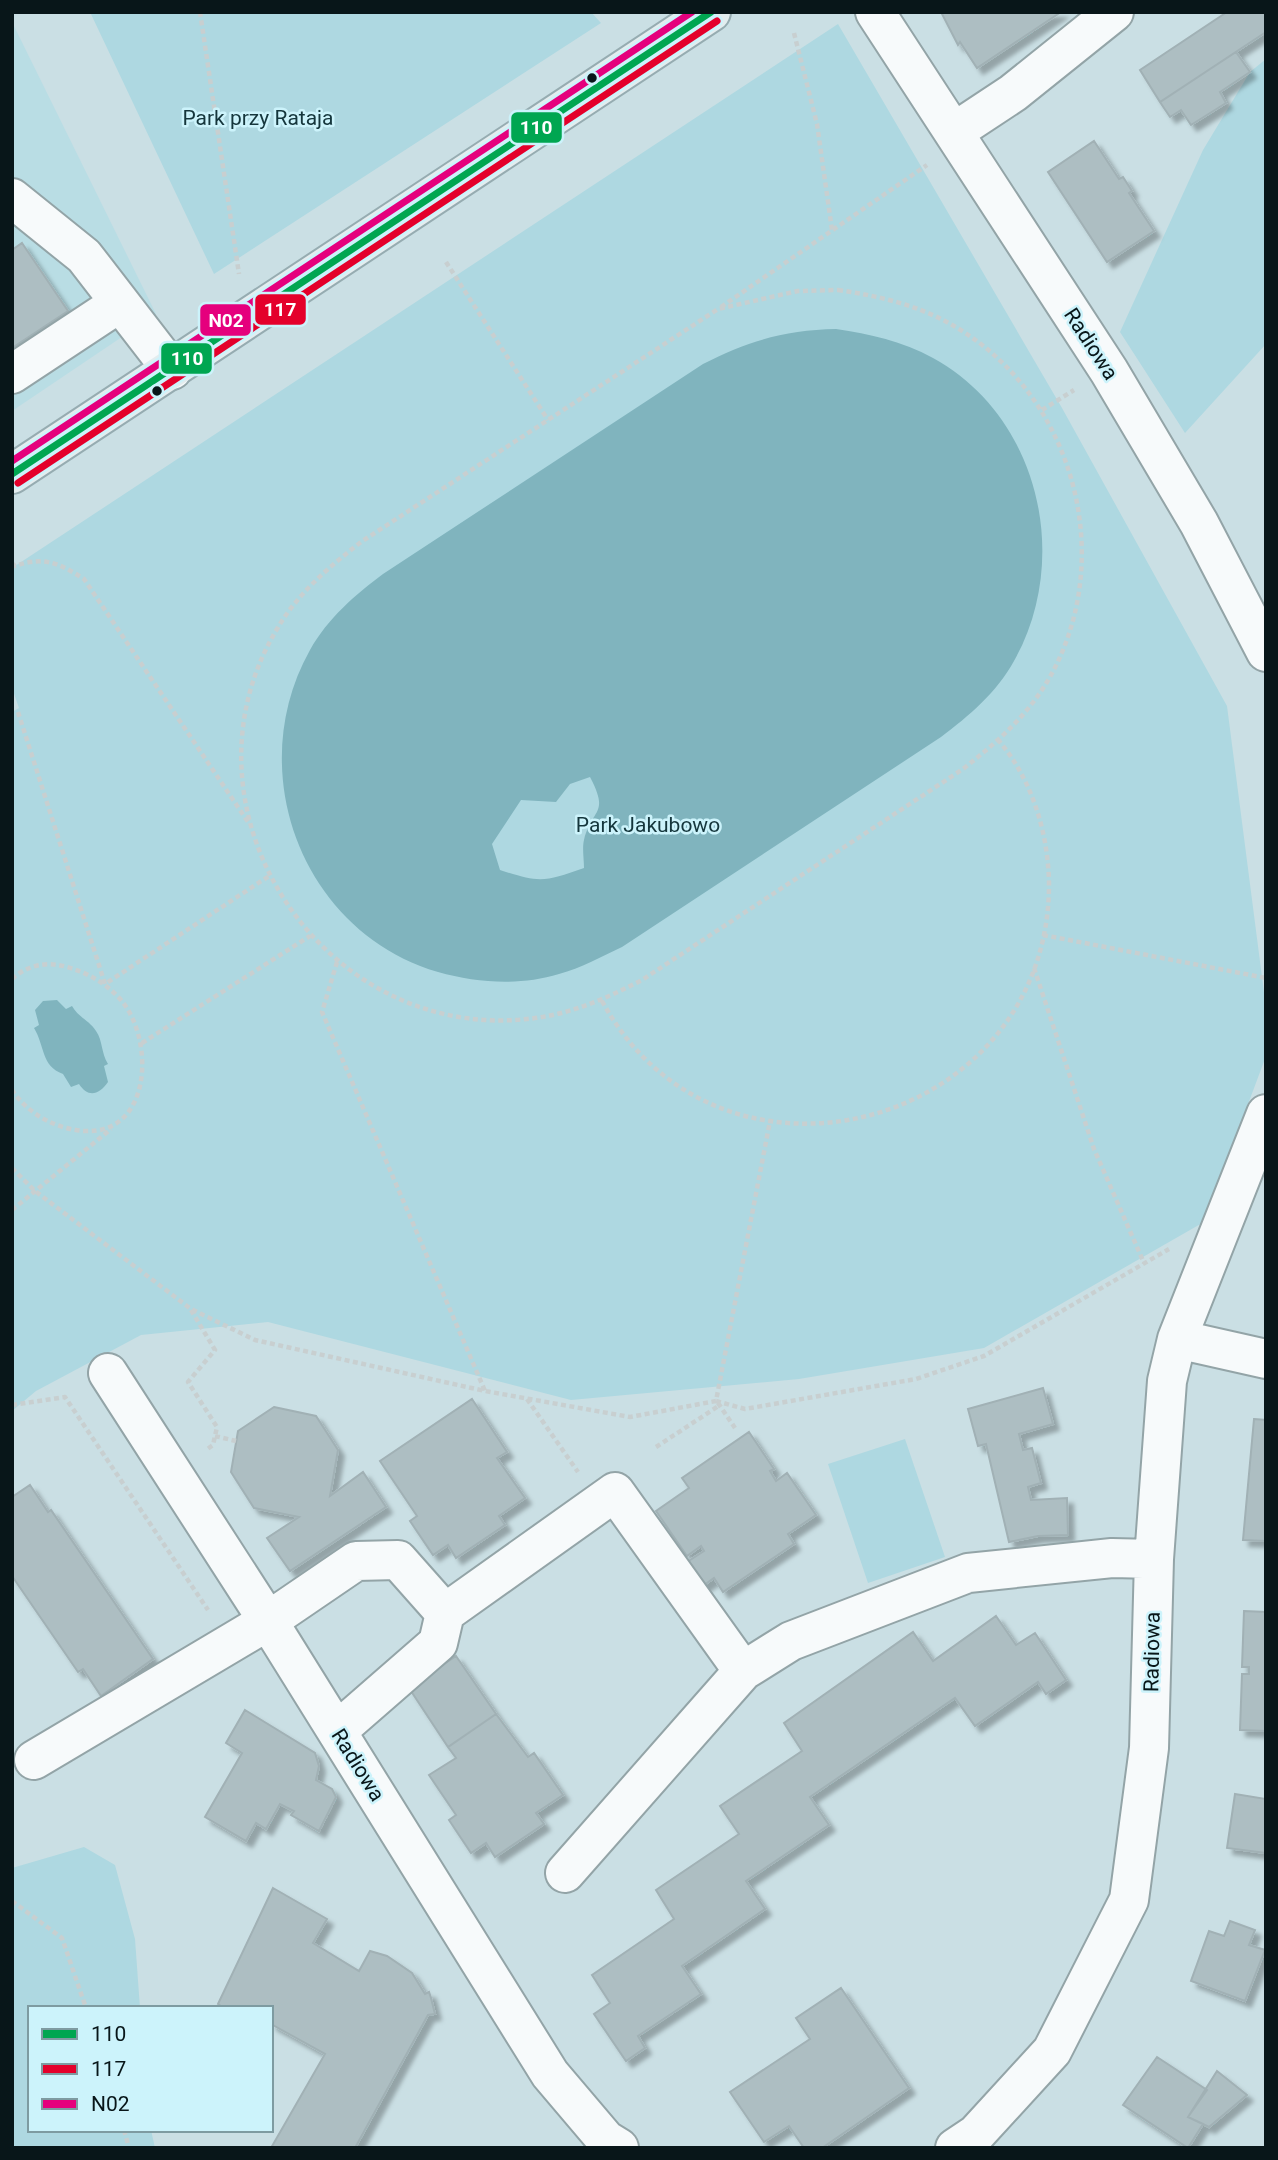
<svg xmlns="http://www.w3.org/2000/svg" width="1278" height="2160" font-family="Roboto,sans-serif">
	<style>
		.built { fill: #b9dde4 }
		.green { fill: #aed8e1 }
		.water { fill: #80b4be; fill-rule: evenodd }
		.building { fill: #adbec2; stroke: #a1b1b5; stroke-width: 2; filter: url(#shadow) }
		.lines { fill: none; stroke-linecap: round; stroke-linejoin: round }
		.minor-casing { stroke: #93a4a7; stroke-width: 42 }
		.major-casing { stroke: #96acb1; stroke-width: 42 }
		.path { stroke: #c8cfd0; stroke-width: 4.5; stroke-dasharray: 5 3.5; stroke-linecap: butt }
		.minor { stroke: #f7fafb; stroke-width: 38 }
		.major { stroke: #e3edef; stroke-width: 38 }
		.bus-1-casing { stroke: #ccf3fb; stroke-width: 12 }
		.bus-2-casing { stroke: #ccf3fb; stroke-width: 12 }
		.bus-3-casing { stroke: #ccf3fb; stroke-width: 12 }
		.bus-1 { stroke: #00a651; stroke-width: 7 }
		.bus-2 { stroke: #e4002b; stroke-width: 7 }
		.bus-3 { stroke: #e5007d; stroke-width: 7 }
		.bus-dot { fill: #081619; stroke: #ccf3fb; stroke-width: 2.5 }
		.labels { text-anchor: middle; stroke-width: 5; stroke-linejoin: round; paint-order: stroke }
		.park-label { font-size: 21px; fill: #15363c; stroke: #ccf3fb }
		.street-label { font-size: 21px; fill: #081619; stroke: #ccf3fb }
		.line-badge { stroke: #ccf3fb; stroke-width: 2.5 }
		.badge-label { font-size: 19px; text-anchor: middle; font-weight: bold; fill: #fff }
	</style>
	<defs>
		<filter id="shadow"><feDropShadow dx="6" dy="6" stdDeviation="2" flood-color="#0004"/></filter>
	</defs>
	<rect width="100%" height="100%" fill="#cadfe4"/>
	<path class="built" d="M 12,22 L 156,314 L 12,411 Z"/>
	<path class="green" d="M 90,12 L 591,12 L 601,23 L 214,274 Z
		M 838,24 L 1062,408 L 1227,706 L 1266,1008 L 1266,1056 L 1204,1222 L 984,1348 L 799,1379 L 571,1400 L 268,1322 L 141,1335 L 36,1391 L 12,1411 L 12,712 L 19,708 L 12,688 L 12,568 Z
		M 1266,59 L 1266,344 L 1185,433 L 1120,332 L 1203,150 L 1250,72 Z
		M 905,1439 L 945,1557 L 868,1583 L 828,1464 Z
		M 84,1847 L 115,1865 L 135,1939 L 140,2008 L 30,2008 L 30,2130 L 151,2130 L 155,2148 L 12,2148 L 12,1868 Z"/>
	<path class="water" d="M 836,329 C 870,334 902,341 933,358 C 1039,416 1072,558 1014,661 C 997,692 969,716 941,737 L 622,947 C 601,957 581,968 559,974 C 520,986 477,983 438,972 C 302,932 242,771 310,650 C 328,618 355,595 383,574 L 703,364 C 747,341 786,330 836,329 ZM 590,777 C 610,815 592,808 584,840 C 582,848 584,859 584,868 C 545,882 539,883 500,870 L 492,844 L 521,800 L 556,802 L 570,784 Z
		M 57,1000 L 66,1009 L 72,1006 C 79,1018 89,1020 96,1031 C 103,1041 101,1053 108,1064 L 104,1066 L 108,1082 C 99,1095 88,1098 79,1084 L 71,1087 L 63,1074 C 41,1066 45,1046 34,1028 L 39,1025 L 35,1010 L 43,1001 Z"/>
	<path class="building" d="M 941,12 L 1061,12 L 977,68 L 960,42 L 958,45 Z
		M 1227,12 L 1266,12 L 1266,32 L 1160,102 L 1140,70 Z
		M 1236,52 L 1250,72 L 1220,92 L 1226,103 L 1191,125 L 1181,110 L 1170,117 L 1160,102 Z
		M 1094,141 L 1119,179 L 1123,177 L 1132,191 L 1129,193 L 1154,231 L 1107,262 L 1048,172 Z
		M 22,243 L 68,311 L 12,348 L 12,250 Z
		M 1043,1388 L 1053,1424 L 1019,1434 L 1023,1450 L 1032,1448 L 1041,1483 L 1028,1487 L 1031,1500 L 1067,1498 L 1068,1535 L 1038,1536 L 1009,1542 L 986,1444 L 978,1446 L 968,1409 Z
		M 472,1399 L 507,1452 L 497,1458 L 525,1498 L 499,1516 L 505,1525 L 456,1558 L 448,1545 L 433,1555 L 410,1521 L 417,1516 L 380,1461 Z
		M 274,1407 L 316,1416 L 338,1450 L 330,1496 L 363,1472 L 386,1507 L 290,1571 L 267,1538 L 299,1517 L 254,1508 L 231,1472 L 238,1431 Z
		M 1254,1419 L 1266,1420 L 1266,1541 L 1243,1540 Z
		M 749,1432 L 774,1469 L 770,1471 L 776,1481 L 787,1473 L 816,1515 L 788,1534 L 794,1544 L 723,1592 L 714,1578 L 700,1588 L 684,1564 L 704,1551 L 701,1546 L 687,1556 L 656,1511 L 689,1488 L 682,1478 Z
		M 30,1485 L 48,1512 L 51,1510 L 153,1659 L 101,1696 L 83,1669 L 78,1672 L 12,1576 L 12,1497 Z
		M 1244,1611 L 1266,1612 L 1266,1731 L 1240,1730 L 1242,1674 L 1249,1674 L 1249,1667 L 1242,1667 Z
		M 996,1616 L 1016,1645 L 1035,1633 L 1066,1680 L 1046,1694 L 1038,1682 L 975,1726 L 955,1698 L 810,1797 L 829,1825 L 746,1881 L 765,1909 L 682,1966 L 701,1994 L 638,2036 L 645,2048 L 626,2061 L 594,2014 L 610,2003 L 592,1975 L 674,1919 L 656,1890 L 739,1834 L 720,1806 L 802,1751 L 784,1723 L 913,1632 L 933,1661 Z
		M 456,1656 L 496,1714 L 448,1747 L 409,1688 Z
		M 245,1710 L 315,1753 L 319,1766 L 316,1780 L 332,1789 L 336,1797 L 319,1831 L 291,1815 L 294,1811 L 280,1804 L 266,1829 L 256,1823 L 246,1841 L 205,1817 L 242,1753 L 226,1743 Z
		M 496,1714 L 528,1757 L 534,1753 L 563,1795 L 536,1813 L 544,1824 L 495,1857 L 486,1843 L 471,1853 L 449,1820 L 456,1815 L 429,1775 L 456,1758 L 448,1747 Z
		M 1235,1794 L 1266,1799 L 1266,1853 L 1227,1848 Z
		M 273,1888 L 327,1919 L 313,1943 L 359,1971 L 370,1951 L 387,1956 L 412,1973 L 425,1994 L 429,1992 L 431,1998 L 435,2014 L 428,2015 L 355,2148 L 271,2148 L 325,2054 L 271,2024 L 271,2008 L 224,2008 L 218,2004 Z
		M 1230,1921 L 1255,1930 L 1249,1945 L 1265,1950 L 1245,2001 L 1191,1981 L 1209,1931 L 1224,1936 Z
		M 841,1988 L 909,2088 L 822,2148 L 804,2148 L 789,2126 L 764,2142 L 730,2092 L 810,2039 L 796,2018 Z
		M 1157,2057 L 1207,2090 L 1188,2117 L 1203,2124 L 1188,2148 L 1123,2105 Z
		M 1217,2071 L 1247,2095 L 1209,2127 L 1188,2117 Z"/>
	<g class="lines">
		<g class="minor-casing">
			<path id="minor" d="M 875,12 L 1109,371 L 1199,523 L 1266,652
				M 954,132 L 1013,93 L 1114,12
				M 12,198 L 84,256 L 172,370
				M 12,374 L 118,304
				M 1177,1339 L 1266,1359
				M 108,1373 L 268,1621 L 550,2074 L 606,2140 L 619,2148
				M 445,1613 L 615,1492 L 743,1671
				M 34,1760 L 268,1621 L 356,1561 L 398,1560 L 445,1613 L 438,1643 L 337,1731
				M 565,1873 L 743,1671 L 791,1641 L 968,1573 L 1112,1558 L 1154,1559
				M 955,2148 L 976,2134 L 1052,2051 L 1129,1900 L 1149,1748 L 1154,1559 L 1167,1381 L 1177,1339 L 1266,1114"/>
		</g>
		<g class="major-casing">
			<path id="major" d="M 12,474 L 711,12"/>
		</g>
		<path class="path" d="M 200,12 L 239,274
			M 794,33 L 817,124 L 832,230
			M 446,262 L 548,420
			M 838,290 C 879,296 918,305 954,326 C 1075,396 1119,561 1047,682 C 1025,718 996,743 963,769 L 642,980 C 605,999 569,1015 527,1019 C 321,1041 169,808 277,629 C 298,593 329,567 361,542 L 718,309 L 798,291 Z
			M 721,307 L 927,165
			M 1042,410 L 1074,390
			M 12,563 L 15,566 C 44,556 59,563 84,579 L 248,822
			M 18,712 L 105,984 L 269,876
			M 1043,935 L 1266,978
			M 337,962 L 322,1012 L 485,1391
			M 1034,968 L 1094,1149 L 1144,1263
			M 12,979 C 27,965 47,961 67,967 C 88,973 106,983 121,1000 C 155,1040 152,1135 84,1131 C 56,1129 28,1114 12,1090
			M 602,1001 C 719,1217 1050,1129 1049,883 C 1048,832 1032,780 999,741
			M 142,1043 L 310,936
			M 12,1168 L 35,1191 L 191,1309 L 255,1340 L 485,1391 L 630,1417 L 716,1401 L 770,1121
			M 12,1210 L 111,1129
			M 191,1310 L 215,1350 L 188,1382 L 217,1427 L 213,1445 L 206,1450
			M 527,1399 L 578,1472
			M 716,1401 L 745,1409 L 916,1379 L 984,1356 L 1169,1249
			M 718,1403 L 735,1428
			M 12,1405 L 65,1397 L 208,1610
			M 215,1436 L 236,1441
			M 656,1447 L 720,1405
			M 12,1901 L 62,1938 L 86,2008
			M 124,2130 L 129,2148"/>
		<use href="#minor" class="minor"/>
		<use href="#major" class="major"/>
		<g class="bus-1-casing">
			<path id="bus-1" d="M 12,474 L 711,12"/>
		</g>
		<g class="bus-2-casing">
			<path id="bus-2" d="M 18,483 L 717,21"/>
		</g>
		<g class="bus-3-casing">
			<path id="bus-3" d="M 12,461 L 692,12"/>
		</g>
		<use href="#bus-1" class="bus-1"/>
		<use href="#bus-2" class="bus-2"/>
		<use href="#bus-3" class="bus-3"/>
	</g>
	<g class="bus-dot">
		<circle cx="592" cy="78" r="6"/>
		<circle cx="157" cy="391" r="6"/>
	</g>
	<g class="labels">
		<g class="park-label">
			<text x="258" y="125">Park przy Rataja</text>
			<text x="648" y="832">Park Jakubowo</text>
		</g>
		<g class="street-label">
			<text transform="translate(1091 344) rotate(57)" y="7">Radiowa</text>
			<text transform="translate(1152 1652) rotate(-89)" y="7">Radiowa</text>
			<text transform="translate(358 1765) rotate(58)" y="7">Radiowa</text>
		</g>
	</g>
	<g class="line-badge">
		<rect x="510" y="111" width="53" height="33" rx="7" fill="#00a651"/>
		<rect x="254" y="293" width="53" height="33" rx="7" fill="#e4002b"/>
		<rect x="199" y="303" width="53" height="34" rx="7" fill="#e5007d"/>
		<rect x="160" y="342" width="53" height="33" rx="7" fill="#00a651"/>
	</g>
	<g class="badge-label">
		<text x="536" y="134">110</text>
		<text x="280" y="316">117</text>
		<text x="226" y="327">N02</text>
		<text x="187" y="365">110</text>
	</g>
	<rect width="1278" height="2160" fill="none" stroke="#081619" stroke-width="28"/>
	<rect x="28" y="2006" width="245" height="126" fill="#ccf3fb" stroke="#7e9ba1" stroke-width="2"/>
	<rect x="42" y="2029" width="35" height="10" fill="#00a651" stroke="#7e9ba1" stroke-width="2"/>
	<text x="91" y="2041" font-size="21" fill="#081619">110</text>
	<rect x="42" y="2064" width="35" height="10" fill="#e4002b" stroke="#7e9ba1" stroke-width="2"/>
	<text x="91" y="2076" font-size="21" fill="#081619">117</text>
	<rect x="42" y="2099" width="35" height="10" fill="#e5007d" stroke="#7e9ba1" stroke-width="2"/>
	<text x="91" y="2111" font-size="21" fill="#081619">N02</text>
</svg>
